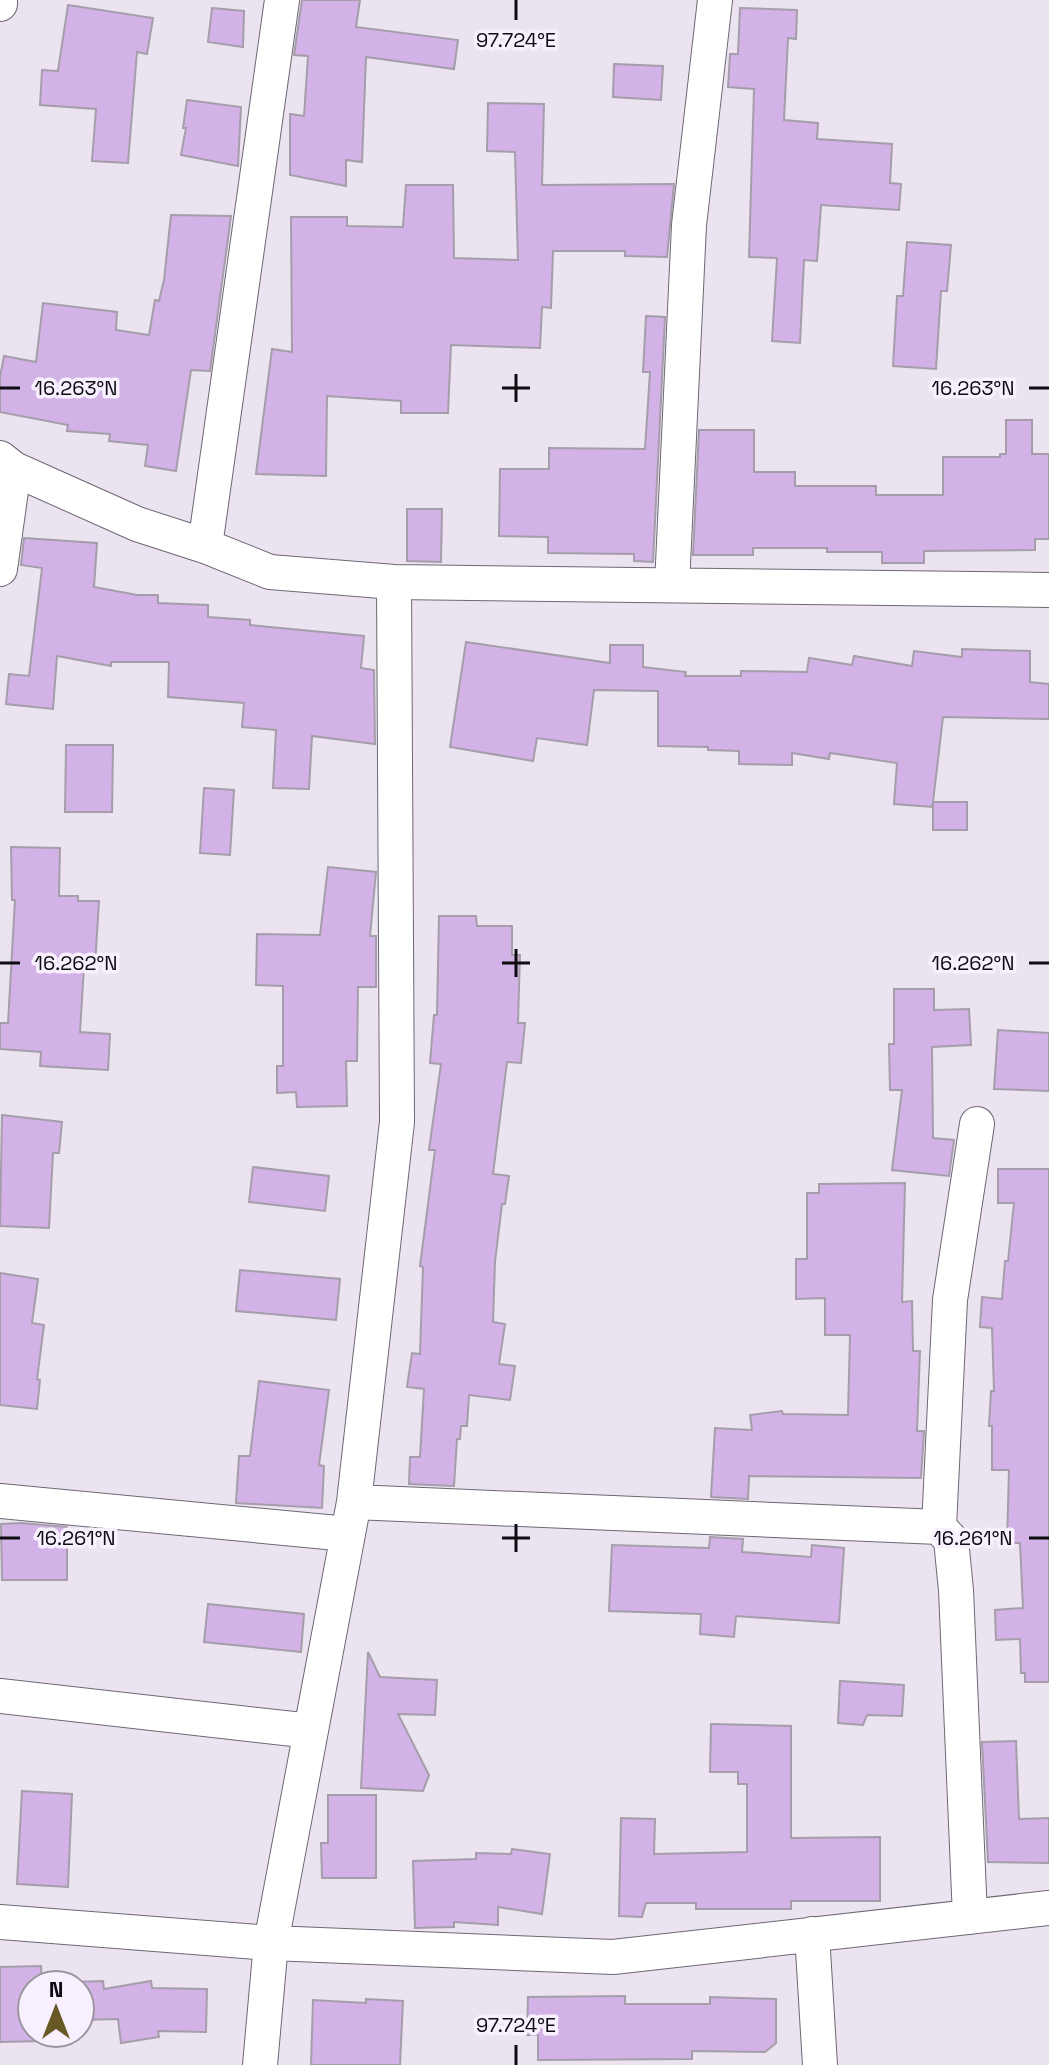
<svg xmlns="http://www.w3.org/2000/svg" width="1049" height="2065" font-family="'Space Grotesk',sans-serif">
	<style>
		.building { fill: #d3b3e7; stroke: #a59eaa; stroke-width: 2 }
		.lines { fill: none; stroke-linecap: round; stroke-linejoin: round }
		.minor-casing { stroke: #6e6773; stroke-width: 36 }
		.minor { stroke: #fff; stroke-width: 34 }
		.ticks { fill: none; stroke: #0e0c10; stroke-width: 3 }
		.ticks-label { font-size: 20px; text-anchor: middle; fill: #0e0c10; stroke: #f8f0fe; stroke-width: 7; stroke-linejoin: round; paint-order: stroke }
	</style>
	<rect width="100%" height="100%" fill="#ebe3f0"/>
	<path class="building" d="M 302,0 L 360,0 L 356,27 L 458,40 L 454,69 L 366,57 L 362,162 L 346,160 L 346,186 L 290,175 L 290,114 L 304,116 L 308,56 L 294,55 Z
		M 68,5 L 153,18 L 147,54 L 137,52 L 128,163 L 92,161 L 96,109 L 40,105 L 42,70 L 58,71 Z
		M 212,8 L 244,11 L 243,47 L 208,42 Z
		M 740,8 L 797,10 L 796,39 L 788,38 L 784,120 L 818,123 L 817,139 L 892,144 L 890,183 L 901,184 L 899,210 L 821,205 L 817,261 L 804,260 L 800,343 L 772,341 L 777,258 L 749,257 L 754,89 L 728,87 L 730,54 L 738,54 Z
		M 614,64 L 663,66 L 661,100 L 613,97 Z
		M 187,100 L 241,107 L 238,166 L 181,155 L 186,128 L 183,128 Z
		M 488,103 L 544,104 L 542,185 L 674,184 L 667,257 L 625,256 L 625,251 L 553,251 L 551,308 L 542,307 L 540,348 L 451,345 L 448,413 L 401,413 L 401,401 L 327,396 L 326,476 L 256,474 L 272,349 L 292,352 L 291,217 L 347,217 L 347,226 L 403,227 L 406,185 L 453,185 L 454,258 L 518,260 L 515,152 L 487,151 Z
		M 171,215 L 231,216 L 210,371 L 191,370 L 176,471 L 145,466 L 148,445 L 109,441 L 110,434 L 67,431 L 68,425 L 0,412 L 0,377 L 4,356 L 36,362 L 43,303 L 117,312 L 116,330 L 149,335 L 155,300 L 159,301 L 164,280 Z
		M 907,242 L 951,245 L 947,291 L 941,291 L 936,369 L 893,366 L 897,296 L 903,296 Z
		M 646,316 L 665,317 L 653,562 L 634,561 L 634,554 L 548,553 L 548,537 L 499,536 L 500,469 L 549,469 L 549,448 L 645,449 L 650,372 L 643,372 Z
		M 1006,420 L 1032,420 L 1032,454 L 1049,454 L 1049,539 L 1035,539 L 1035,550 L 924,551 L 924,563 L 882,563 L 882,552 L 827,552 L 827,548 L 753,548 L 753,555 L 693,555 L 699,430 L 754,430 L 754,472 L 795,472 L 795,486 L 876,486 L 876,495 L 943,495 L 943,457 L 1000,457 L 1000,454 L 1006,454 Z
		M 407,509 L 442,509 L 441,562 L 407,561 Z
		M 24,538 L 97,543 L 94,587 L 137,595 L 158,595 L 158,603 L 208,605 L 208,617 L 250,620 L 250,625 L 364,636 L 361,668 L 374,670 L 375,744 L 312,736 L 309,789 L 273,788 L 276,730 L 242,727 L 244,703 L 168,697 L 169,662 L 111,662 L 111,666 L 57,656 L 53,709 L 6,704 L 9,674 L 29,676 L 42,568 L 21,565 Z
		M 466,642 L 610,663 L 610,645 L 643,645 L 643,667 L 686,672 L 685,676 L 741,676 L 741,671 L 807,672 L 809,658 L 852,665 L 854,656 L 912,666 L 914,651 L 962,657 L 962,649 L 1030,651 L 1030,682 L 1049,684 L 1049,719 L 943,717 L 933,802 L 967,802 L 967,830 L 933,830 L 933,802 L 932,807 L 894,804 L 897,763 L 830,753 L 829,759 L 792,753 L 792,765 L 739,764 L 739,751 L 708,750 L 708,747 L 658,746 L 658,691 L 594,690 L 587,745 L 537,738 L 533,761 L 450,747 Z
		M 66,745 L 113,745 L 112,812 L 65,812 Z
		M 204,788 L 234,790 L 230,855 L 200,853 Z
		M 11,847 L 60,848 L 59,896 L 78,896 L 78,901 L 99,901 L 95,966 L 84,966 L 80,1032 L 110,1034 L 108,1070 L 40,1066 L 41,1052 L 0,1049 L 0,1023 L 8,1023 L 15,900 L 12,900 Z
		M 328,867 L 376,872 L 370,936 L 376,936 L 376,987 L 358,987 L 357,1061 L 346,1061 L 347,1106 L 297,1107 L 296,1092 L 277,1093 L 277,1066 L 283,1066 L 283,986 L 256,985 L 257,934 L 320,935 Z
		M 439,916 L 476,916 L 477,926 L 512,926 L 512,955 L 520,955 L 518,1023 L 525,1023 L 521,1063 L 507,1062 L 493,1174 L 509,1176 L 505,1204 L 502,1204 L 495,1262 L 493,1322 L 505,1324 L 499,1364 L 515,1366 L 510,1400 L 469,1395 L 467,1426 L 461,1426 L 460,1439 L 457,1439 L 454,1486 L 409,1484 L 410,1457 L 420,1457 L 424,1389 L 407,1387 L 412,1353 L 420,1354 L 423,1267 L 420,1266 L 435,1150 L 429,1150 L 441,1064 L 430,1063 L 434,1015 L 437,1015 Z
		M 894,989 L 934,989 L 934,1010 L 969,1009 L 971,1045 L 932,1047 L 933,1138 L 954,1140 L 949,1176 L 892,1170 L 902,1090 L 890,1090 L 889,1044 L 894,1044 Z
		M 998,1030 L 1049,1033 L 1049,1091 L 994,1089 Z
		M 2,1115 L 62,1122 L 59,1153 L 53,1153 L 49,1228 L 0,1226 Z
		M 253,1167 L 329,1176 L 325,1211 L 249,1202 Z
		M 998,1169 L 1049,1169 L 1049,1682 L 1025,1682 L 1025,1673 L 1021,1673 L 1020,1639 L 996,1640 L 995,1610 L 1023,1608 L 1020,1543 L 1007,1543 L 1009,1470 L 992,1470 L 992,1426 L 989,1426 L 991,1391 L 994,1391 L 992,1328 L 980,1327 L 982,1297 L 1002,1299 L 1005,1261 L 1008,1261 L 1014,1203 L 998,1203 Z
		M 905,1183 L 902,1302 L 912,1301 L 913,1351 L 920,1351 L 917,1431 L 924,1431 L 921,1478 L 749,1476 L 748,1499 L 711,1497 L 715,1428 L 752,1430 L 750,1415 L 782,1411 L 783,1414 L 848,1415 L 850,1335 L 825,1335 L 825,1298 L 796,1299 L 796,1259 L 807,1259 L 807,1193 L 819,1193 L 819,1184 Z
		M 240,1270 L 340,1279 L 336,1320 L 236,1311 Z
		M 0,1273 L 38,1279 L 32,1323 L 44,1325 L 37,1379 L 40,1380 L 37,1409 L 0,1405 Z
		M 259,1381 L 329,1390 L 319,1465 L 324,1466 L 322,1508 L 236,1503 L 239,1456 L 250,1456 Z
		M 21,1523 L 67,1527 L 67,1580 L 2,1580 L 1,1524 Z
		M 710,1537 L 743,1539 L 742,1552 L 811,1557 L 812,1545 L 844,1548 L 839,1623 L 736,1616 L 734,1637 L 700,1634 L 701,1614 L 609,1611 L 612,1545 L 709,1548 Z
		M 208,1604 L 304,1614 L 301,1652 L 204,1642 Z
		M 368,1652 L 380,1677 L 437,1680 L 435,1715 L 398,1714 L 429,1775 L 423,1791 L 361,1788 Z
		M 840,1681 L 904,1685 L 902,1716 L 867,1715 L 863,1725 L 838,1723 Z
		M 711,1724 L 791,1726 L 791,1838 L 880,1837 L 880,1901 L 791,1901 L 791,1909 L 696,1909 L 696,1903 L 646,1903 L 642,1917 L 619,1916 L 621,1818 L 655,1819 L 654,1854 L 747,1852 L 747,1784 L 738,1784 L 738,1772 L 710,1772 Z
		M 1016,1741 L 1019,1819 L 1049,1818 L 1049,1863 L 988,1862 L 982,1742 Z
		M 22,1791 L 72,1794 L 68,1887 L 17,1884 Z
		M 328,1795 L 376,1795 L 376,1878 L 322,1878 L 321,1843 L 328,1843 Z
		M 512,1849 L 550,1854 L 542,1914 L 498,1907 L 498,1925 L 454,1922 L 454,1927 L 415,1928 L 413,1861 L 476,1859 L 476,1853 L 511,1854 Z
		M 41,1966 L 42,1983 L 103,1981 L 104,1989 L 151,1981 L 152,1988 L 207,1989 L 206,2032 L 158,2031 L 159,2037 L 121,2043 L 118,2019 L 80,2020 L 80,1985 L 32,1985 L 32,2033 L 44,2033 L 44,2041 L 0,2042 L 0,1967 Z
		M 625,1996 L 625,2004 L 710,2004 L 710,1997 L 776,1999 L 776,2043 L 765,2052 L 692,2051 L 692,2059 L 538,2060 L 538,2035 L 527,2035 L 528,1997 Z
		M 366,1999 L 403,2001 L 400,2065 L 311,2065 L 313,2000 L 366,2003 Z"/>
	<g class="lines">
		<g class="minor-casing">
			<path id="minor" d="M 0,4 L 0,0
				M 0,458 L 14,469 L 137,524 L 205,546 L 270,572 L 394,582 L 1049,590
				M 205,546 L 282,0
				M 0,569 L 14,469
				M 672,585 L 689,225 L 715,0
				M 0,1501 L 348,1534
				M 354,1502 L 939,1527 L 951,1540 L 956,1590 L 970,1917
				M 939,1527 L 950,1300 L 977,1124
				M 0,1696 L 311,1731
				M 0,1922 L 271,1943 L 613,1957 L 1049,1908
				M 812,1934 L 820,2065
				M 260,2065 L 271,1943 L 354,1502 L 397,1122 L 394,582"/>
		</g>
		<use href="#minor" class="minor"/>
	</g>
	<path class="ticks" d="M 516,0 L 516,20M 516,374 L 516,402M 0,388 L 20,388M 502,388 L 530,388M 1029,388 L 1049,388M 516,949 L 516,977M 0,963 L 20,963M 502,963 L 530,963M 1029,963 L 1049,963M 516,1524 L 516,1552M 0,1538 L 20,1538M 502,1538 L 530,1538M 1029,1538 L 1049,1538M 516,2045 L 516,2065"/>
	<g class="ticks-label">
		<text x="516" y="47">97.724°E</text>
		<text x="76" y="395">16.263°N</text>
		<text x="973" y="395">16.263°N</text>
		<text x="76" y="970">16.262°N</text>
		<text x="973" y="970">16.262°N</text>
		<text x="76" y="1545">16.261°N</text>
		<text x="973" y="1545">16.261°N</text>
		<text x="516" y="2032">97.724°E</text>
	</g>
	<g transform="translate(56 2009)"><circle r="38" fill="#f8f0fe" stroke="#9a959f" stroke-width="2"/>
	<path d="M0-6L14 30L0 20L-14 30Z" fill="#685825"/>
	<text y="-12" font-size="22" font-weight="bold" text-anchor="middle" fill="#0e0c10">N</text>
	</g>
</svg>
